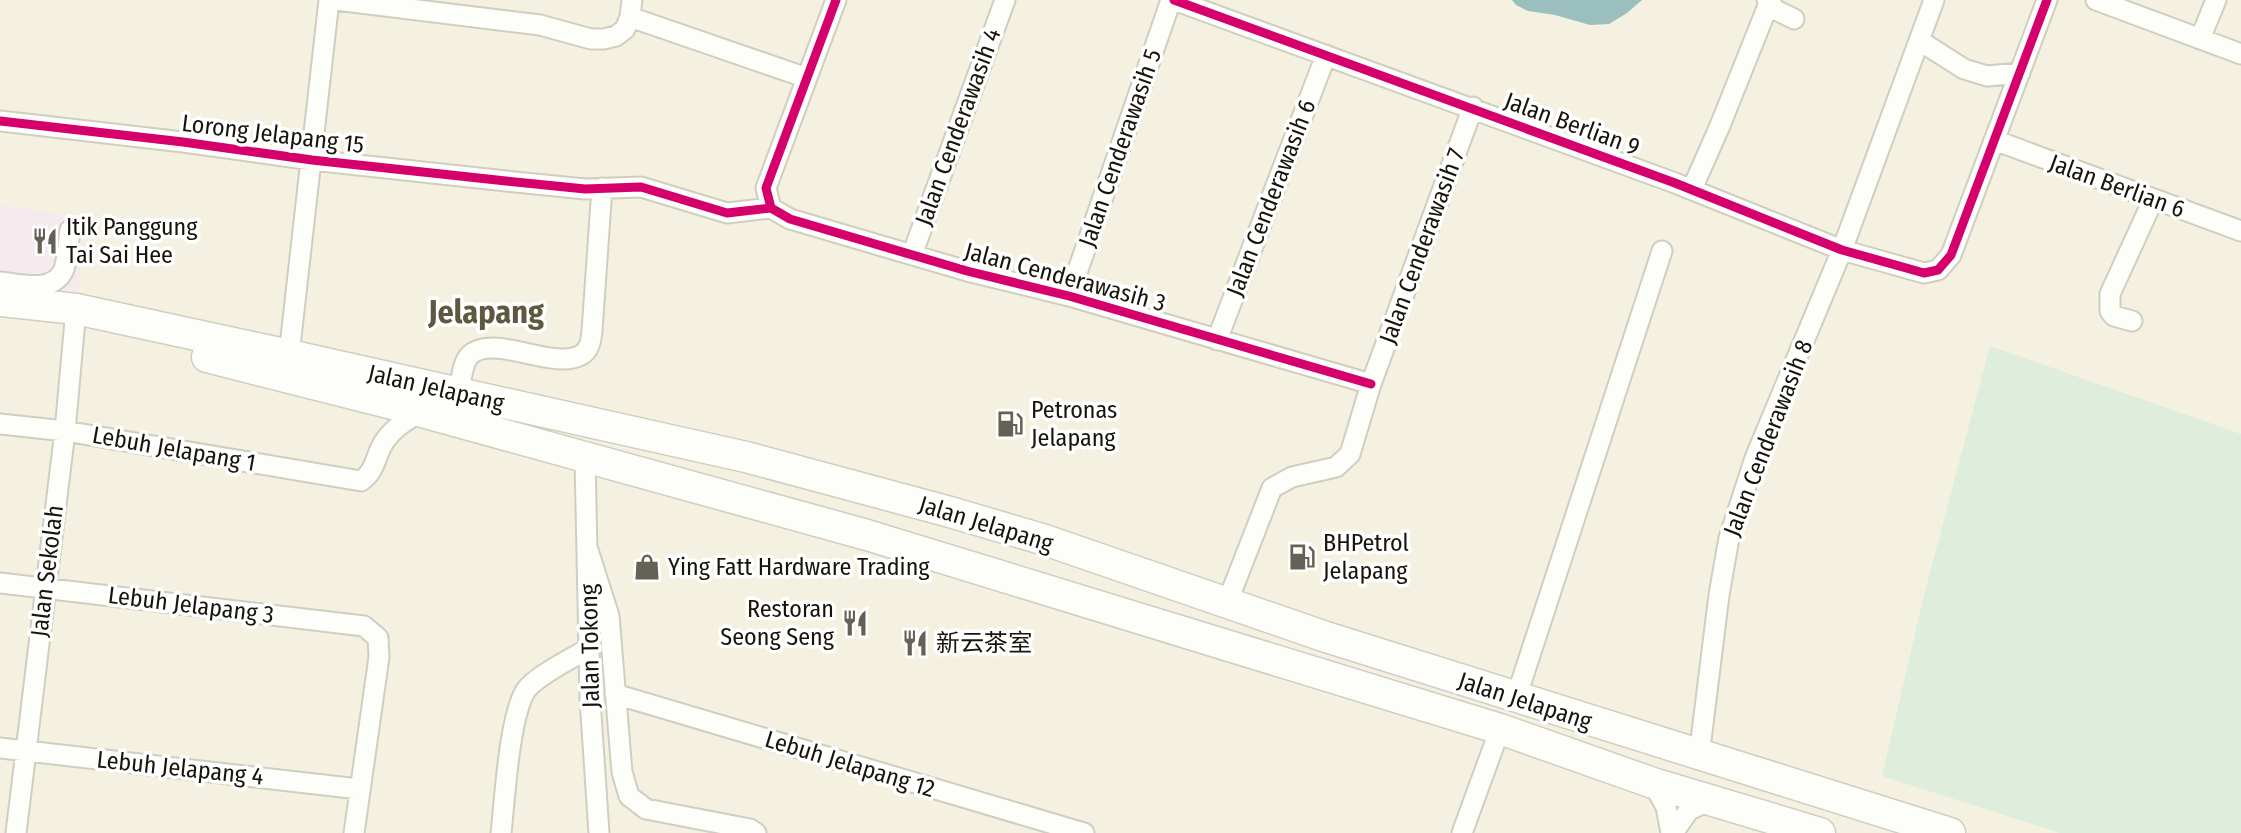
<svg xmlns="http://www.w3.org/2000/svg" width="2241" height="833" font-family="'Fira Sans Condensed','Noto Sans SC',sans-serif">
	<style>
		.commercial { fill: #f5eaed }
		.green { fill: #deeddc }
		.water { fill: #9bbfbf }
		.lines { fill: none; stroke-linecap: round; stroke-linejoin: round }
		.street-casing { stroke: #d0cec1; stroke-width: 23 }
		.primary-casing { stroke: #d0cec1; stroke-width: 33 }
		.street { stroke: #fdfdfa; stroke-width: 19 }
		.primary { stroke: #fdfdfa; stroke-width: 30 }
		.cycleway-casing { stroke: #fff; stroke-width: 13 }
		.cycleway { stroke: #d6006c; stroke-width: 9 }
		.labels { text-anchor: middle; stroke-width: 7; stroke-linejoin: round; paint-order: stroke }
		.street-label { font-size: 24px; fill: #17150b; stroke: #fff }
		.poi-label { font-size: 24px; fill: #17150b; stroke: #fff; text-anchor: start }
		.district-label { font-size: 32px; font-weight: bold; fill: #5d583f; stroke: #fff }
	</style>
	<rect width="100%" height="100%" fill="#f4f1e1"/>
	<path class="commercial" d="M 0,205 L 86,218 L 77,301 L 0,291 Z"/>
	<path class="green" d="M 1990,346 L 2241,434 L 2241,833 L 2060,833 L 1882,776 L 1924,595 Z"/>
	<path class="water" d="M 1512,0 L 1642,0 L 1627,13 L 1609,24 L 1590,25 L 1555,15 L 1528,11 L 1516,5 Z"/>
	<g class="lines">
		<g class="street-casing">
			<path id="street" d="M 336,0 L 540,25 L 591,39 L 604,39 L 616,36 L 625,29 L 630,17 L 632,0
				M 836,0 L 766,188 L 771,208 L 790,219 L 967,271 L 1069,296 L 1371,384
				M 1174,0 L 1675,183 L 1842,250 L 1924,273 L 1938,270 L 1951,255 L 2047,0
				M 1767,0 L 1776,10 L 1794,19
				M 2096,0 L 2241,54
				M 630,17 L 807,78
				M 2200,39 L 2216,0
				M 1920,41 L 1964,69 L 1987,76 L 2020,73
				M 0,121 L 183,142 L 312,160 L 506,181 L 585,189 L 641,187 L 727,213 L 771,208
				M 1994,140 L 2241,231
				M 1692,189 L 1719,128 L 1769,3
				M 912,255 L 1005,0
				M 0,282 C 21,284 54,294 64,269 C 68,257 68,242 70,230
				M 1069,296 L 1171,0
				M 2132,321 L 2114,316 L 2110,311 L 2110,294 L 2153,200
				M 1217,340 L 1326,55
				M 289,355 L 329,0
				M 459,392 C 461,382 462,364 469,356 C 492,332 553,371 581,355 C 590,350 591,340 592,331 L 602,188
				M 0,424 L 65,431 L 361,481 C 376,471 375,456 384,442 C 393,428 406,421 420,412
				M 585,458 L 590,699 L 599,833
				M 587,547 L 609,616 L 622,772 L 629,796 L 646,809 L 750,829 L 756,833
				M 0,583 L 364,626 L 378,638 L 379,657 L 354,833
				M 1227,603 L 1272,488 L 1292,477 L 1336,467 L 1350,454 L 1371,384 L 1473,107
				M 615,694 L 1084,833
				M 1516,698 L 1662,251
				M 0,748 L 359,789
				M 1699,756 L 1719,595 L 1729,538 L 1755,458 L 1842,250 L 1934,0
				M 1653,783 L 1666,807 L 1671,833
				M 16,833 L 65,431 L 76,309
				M 501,833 C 505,798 509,717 526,690 C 536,676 574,657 589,648
				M 1462,833 L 1500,729
				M 1673,833 L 1689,810 L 1711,800"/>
		</g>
		<g class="primary-casing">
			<path id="primary" d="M 0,301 L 76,309 L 289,355 L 746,457 L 950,512 L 1045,540 L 1326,637 L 1950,833
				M 207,357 L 404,407 L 867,535 L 1500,729 L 1653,783 L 1820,833"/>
		</g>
		<use href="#street" class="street"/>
		<use href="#primary" class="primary"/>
		<g class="cycleway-casing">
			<path id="cycleway" d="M 836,0 L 766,188 L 771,208 L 790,219 L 967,271 L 1069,296 L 1371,384
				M 1174,0 L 1675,183 L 1842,250 L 1924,273 L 1938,270 L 1951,255 L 2047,0
				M 0,121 L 183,142 L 312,160 L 506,181 L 585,189 L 641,187 L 727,213 L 771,208"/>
		</g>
		<use href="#cycleway" class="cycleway"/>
	</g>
	<defs>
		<g id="restaurant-bare" transform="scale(2.1)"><path d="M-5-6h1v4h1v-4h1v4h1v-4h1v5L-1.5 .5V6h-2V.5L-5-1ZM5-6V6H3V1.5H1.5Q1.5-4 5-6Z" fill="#646256" stroke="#fff" stroke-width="2.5" paint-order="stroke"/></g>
		<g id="fuel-bare" transform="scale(2.1)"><path d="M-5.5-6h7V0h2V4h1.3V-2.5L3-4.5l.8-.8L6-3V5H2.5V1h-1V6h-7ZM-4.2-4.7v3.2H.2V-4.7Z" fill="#646256" stroke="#fff" stroke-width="2.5" paint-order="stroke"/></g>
		<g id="shop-bare" transform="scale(2.1)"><path d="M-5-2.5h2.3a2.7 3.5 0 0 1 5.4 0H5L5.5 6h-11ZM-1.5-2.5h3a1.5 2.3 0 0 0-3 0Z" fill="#646256" stroke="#fff" stroke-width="2.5" paint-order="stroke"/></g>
	</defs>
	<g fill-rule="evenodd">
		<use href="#restaurant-bare" x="45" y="241"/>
		<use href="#fuel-bare" x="1010" y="424"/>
		<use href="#fuel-bare" x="1302" y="557"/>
		<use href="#shop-bare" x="647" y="567"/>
		<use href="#restaurant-bare" x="855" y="623"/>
		<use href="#restaurant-bare" x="915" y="643"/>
	</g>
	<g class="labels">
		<g class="street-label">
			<text transform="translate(1572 124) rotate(20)" y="8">Jalan Berlian 9</text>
			<text transform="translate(958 127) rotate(-70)" y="8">Jalan Cenderawasih 4</text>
			<text transform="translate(273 134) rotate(7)" y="8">Lorong Jelapang 15</text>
			<text transform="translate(1120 148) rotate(-71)" y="8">Jalan Cenderawasih 5</text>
			<text transform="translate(2117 186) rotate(20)" y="8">Jalan Berlian 6</text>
			<text transform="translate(1271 198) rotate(-69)" y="8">Jalan Cenderawasih 6</text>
			<text transform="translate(1422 246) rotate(-70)" y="8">Jalan Cenderawasih 7</text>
			<text transform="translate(1065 277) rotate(15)" y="8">Jalan Cenderawasih 3</text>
			<text transform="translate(436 388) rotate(13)" y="8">Jalan Jelapang</text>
			<text transform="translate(1768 438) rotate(-69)" y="8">Jalan Cenderawasih 8</text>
			<text transform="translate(174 449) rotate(10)" y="8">Lebuh Jelapang 1</text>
			<text transform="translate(986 524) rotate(17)" y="8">Jalan Jelapang</text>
			<text transform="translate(47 571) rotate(-83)" y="8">Jalan Sekolah</text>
			<text transform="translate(191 605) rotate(7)" y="8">Lebuh Jelapang 3</text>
			<text transform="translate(590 646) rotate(-91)" y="8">Jalan Tokong</text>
			<text transform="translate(1525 701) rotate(18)" y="8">Jalan Jelapang</text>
			<text transform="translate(850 764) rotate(17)" y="8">Lebuh Jelapang 12</text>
			<text transform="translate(180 768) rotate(6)" y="8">Lebuh Jelapang 4</text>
		</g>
		<g class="poi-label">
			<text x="66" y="235">Itik Panggung<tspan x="66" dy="28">Tai Sai Hee</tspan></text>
			<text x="1031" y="418">Petronas<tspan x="1031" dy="28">Jelapang</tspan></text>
			<text x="1323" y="551">BHPetrol<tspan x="1323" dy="28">Jelapang</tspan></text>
			<text x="668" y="575">Ying Fatt Hardware Trading</text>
			<text x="834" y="617" text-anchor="end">Restoran<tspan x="834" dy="28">Seong Seng</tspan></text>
			<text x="936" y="651">新云茶室</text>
		</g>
		<g class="district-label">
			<text x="486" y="323">Jelapang</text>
		</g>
	</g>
</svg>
